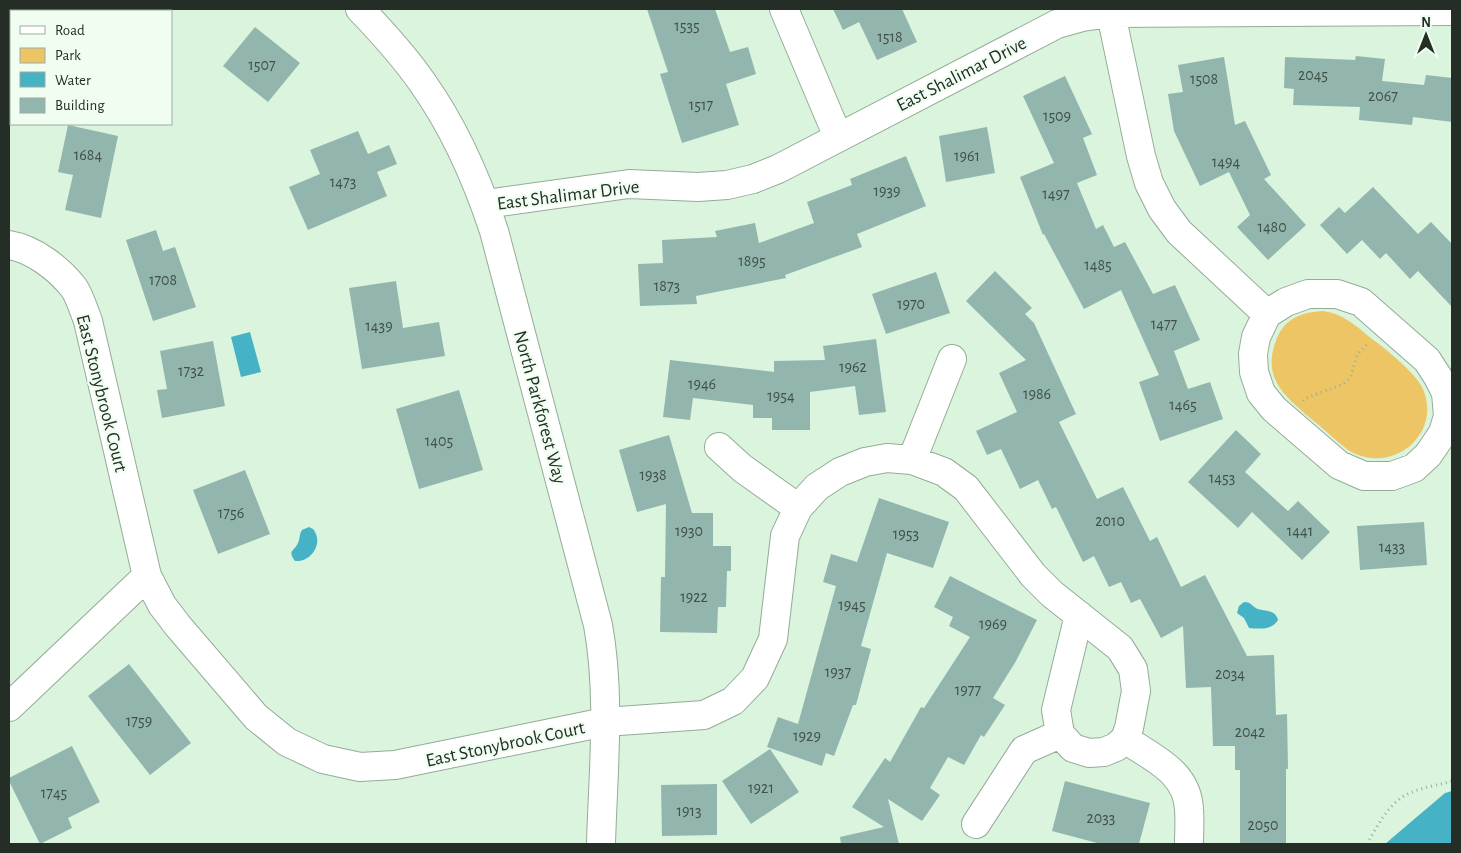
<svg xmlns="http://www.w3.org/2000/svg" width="1461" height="853" font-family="'Alegreya Sans',sans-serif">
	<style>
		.green { fill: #edc565 }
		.water { fill: #45b2c5 }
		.building { fill: #92b6ae }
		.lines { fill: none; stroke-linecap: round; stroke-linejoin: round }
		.minor-casing { stroke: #94ac97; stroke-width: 30 }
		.tertiary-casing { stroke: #94ac97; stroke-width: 30 }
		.path { stroke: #9aae9d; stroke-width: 3; stroke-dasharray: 1 4; stroke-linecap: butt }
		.minor { stroke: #fff; stroke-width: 28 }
		.tertiary { stroke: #fff; stroke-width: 28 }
		.labels { text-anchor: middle; stroke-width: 4.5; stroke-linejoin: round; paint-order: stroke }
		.number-label { font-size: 16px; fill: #405048 }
		.street-label { font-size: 19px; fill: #252e26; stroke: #effef1 }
	</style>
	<rect width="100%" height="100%" fill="#daf4de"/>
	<path class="green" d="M 1323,311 C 1344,314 1356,326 1372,339 C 1386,349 1414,372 1422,387 C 1444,433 1393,477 1348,450 C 1335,440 1323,428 1310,418 C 1283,394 1261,377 1277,338 C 1285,318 1303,312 1323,311 Z"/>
	<path class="water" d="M 250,332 L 261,372 L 241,377 L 231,337 Z
		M 309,527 L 313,529 C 324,542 312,562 295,561 C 287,550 294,552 298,543 C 300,539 299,535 302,530 Z
		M 1244,602 C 1252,602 1252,607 1258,609 C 1267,612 1275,609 1278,620 C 1272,630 1260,629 1249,628 L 1244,618 L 1237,613 L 1239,606 Z
		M 1452,791 L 1452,844 L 1385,844 L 1445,793 Z"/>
	<path class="building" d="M 647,9 L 715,9 L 730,52 L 748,47 L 756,74 L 726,84 L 739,125 L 682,143 L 660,74 L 668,72 Z
		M 833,9 L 902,9 L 917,42 L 877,60 L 859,22 L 843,30 Z
		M 255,27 L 300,63 L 268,102 L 223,66 Z
		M 1356,56 L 1385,59 L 1382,81 L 1424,85 L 1426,75 L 1452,78 L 1452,122 L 1413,117 L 1412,125 L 1359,120 L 1360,107 L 1293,105 L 1294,89 L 1284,88 L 1285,57 L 1355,60 Z
		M 1224,57 L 1235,125 L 1245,121 L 1271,175 L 1264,179 L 1306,225 L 1268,260 L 1237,227 L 1250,215 L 1229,172 L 1200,186 L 1174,131 L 1168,94 L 1183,92 L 1178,65 Z
		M 1065,76 L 1092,134 L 1083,138 L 1097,175 L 1077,183 L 1096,229 L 1103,225 L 1114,247 L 1125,242 L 1153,294 L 1175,285 L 1200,340 L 1174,351 L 1188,389 L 1210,382 L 1223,419 L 1160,441 L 1139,382 L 1159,375 L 1121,290 L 1084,309 L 1044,234 L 1043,235 L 1020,177 L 1054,163 L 1023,96 Z
		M 68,125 L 118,136 L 101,218 L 65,210 L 73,175 L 58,172 Z
		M 987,127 L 995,173 L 946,182 L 939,136 Z
		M 358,131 L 368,154 L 389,145 L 397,164 L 377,172 L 387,196 L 308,230 L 289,187 L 320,174 L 310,150 Z
		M 906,156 L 926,206 L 857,234 L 862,247 L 785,275 L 786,278 L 696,296 L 697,304 L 640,306 L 638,264 L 663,263 L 662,240 L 717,237 L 715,231 L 755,223 L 759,243 L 814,223 L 807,202 L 852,185 L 850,179 Z
		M 1373,187 L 1418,234 L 1431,222 L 1452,244 L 1452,307 L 1418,271 L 1410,279 L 1386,253 L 1380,259 L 1362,240 L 1347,254 L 1320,225 L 1339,207 L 1345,213 Z
		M 156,230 L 163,251 L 175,247 L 196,307 L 153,321 L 126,240 Z
		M 995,271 L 1032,308 L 1025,314 L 1034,323 L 1076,414 L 1059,422 L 1097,499 L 1123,487 L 1150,541 L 1157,537 L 1181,587 L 1205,575 L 1247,656 L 1274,655 L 1276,715 L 1287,714 L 1288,769 L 1286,769 L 1286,844 L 1240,844 L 1240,770 L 1235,770 L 1235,746 L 1213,746 L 1211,687 L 1186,688 L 1183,626 L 1161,638 L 1140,599 L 1131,603 L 1121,582 L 1109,587 L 1094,556 L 1083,562 L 1056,507 L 1052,509 L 1038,480 L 1020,489 L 1001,449 L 987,455 L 976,431 L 1017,412 L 999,373 L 1026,360 L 966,301 Z
		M 936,272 L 950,313 L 886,334 L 872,294 Z
		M 396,281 L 403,328 L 439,322 L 445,356 L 362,369 L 349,288 Z
		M 876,339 L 886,412 L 859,415 L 855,386 L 810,392 L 810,430 L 772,430 L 772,418 L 753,418 L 753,405 L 693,398 L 690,420 L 663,417 L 670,360 L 774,372 L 774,361 L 825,360 L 823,346 Z
		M 213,341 L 225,406 L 162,418 L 157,390 L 167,389 L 160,351 Z
		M 459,390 L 483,470 L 419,489 L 396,409 Z
		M 1236,430 L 1261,454 L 1245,472 L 1288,511 L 1298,501 L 1330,532 L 1302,560 L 1252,512 L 1238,528 L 1188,482 Z
		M 669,435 L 692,513 L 713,513 L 713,546 L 731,546 L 731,571 L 727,571 L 726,607 L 718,607 L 717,633 L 660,632 L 661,577 L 665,577 L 666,504 L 637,512 L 619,450 Z
		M 245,470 L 270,534 L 218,554 L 193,490 Z
		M 879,498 L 949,522 L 933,568 L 887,553 L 861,646 L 871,649 L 856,705 L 853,705 L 834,756 L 826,753 L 822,766 L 767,747 L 778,717 L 798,724 L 836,586 L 823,582 L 831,554 L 857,562 Z
		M 1424,522 L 1427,565 L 1360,570 L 1357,526 Z
		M 950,576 L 1037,620 L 1016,661 L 993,698 L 1005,705 L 984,737 L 981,735 L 964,765 L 948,757 L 930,788 L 940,795 L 922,821 L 888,799 L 899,844 L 841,844 L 840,837 L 884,827 L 852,807 L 885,758 L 890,762 L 921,707 L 924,708 L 970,637 L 949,626 L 953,617 L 934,607 Z
		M 129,664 L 191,743 L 150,775 L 88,696 Z
		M 72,746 L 100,802 L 68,818 L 72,828 L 40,844 L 9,781 L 9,778 Z
		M 770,749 L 799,792 L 751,824 L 722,781 Z
		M 1065,781 L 1150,803 L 1139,844 L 1101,844 L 1052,831 Z
		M 717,784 L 717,835 L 662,836 L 661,785 Z"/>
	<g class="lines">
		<g class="minor-casing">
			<path id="minor" d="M 784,9 L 838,137
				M 1110,9 L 1141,156 L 1149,183 L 1162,209 L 1179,232 L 1267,314
				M 485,204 L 629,184 L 698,187 L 727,185 L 753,179 L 778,169 L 1057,24 L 1082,17 L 1111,13 L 1452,11
				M 9,245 C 34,249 59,269 74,288 C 80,297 84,311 88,321 L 147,576 L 9,707
				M 1308,294 L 1337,294 L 1361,302 L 1427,360 L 1438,377 L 1446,393 L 1448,416 L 1443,433 L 1428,455 L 1414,468 L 1392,476 L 1364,476 L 1339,465 L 1274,409 L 1261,393 L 1254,372 L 1253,354 L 1256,337 L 1267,314 L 1286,302 Z
				M 719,447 L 742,468 L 798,508
				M 912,460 L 952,359
				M 147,576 L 162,605 L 178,626 L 256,717 L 287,742 L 323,759 L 360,767 L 395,765 L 605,722 L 704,715 L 733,701 L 755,678 L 773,639 L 785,536 L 798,508 L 817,487 L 840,472 L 865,462 L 887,458 L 912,460 L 944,472 L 966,488 L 1033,575 L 1052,594 L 1120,648 L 1133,669 L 1136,691 L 1129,728 L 1125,739 L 1116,747 L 1104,752 L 1089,753 L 1073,748 L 1060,734 L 1056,710 L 1079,615
				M 1125,739 C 1152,758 1187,771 1189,809 C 1190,821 1189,833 1189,844
				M 976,824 L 1024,750 L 1060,734"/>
		</g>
		<g class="tertiary-casing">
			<path id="tertiary" d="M 360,9 C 382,32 404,56 422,82 C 454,127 477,179 494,231 L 598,625 C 611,696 603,772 601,844"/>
		</g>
		<path class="path" d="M 1303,401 L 1306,398 L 1341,385 L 1347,381 L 1351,376 L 1357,355 L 1368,343
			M 1367,844 C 1377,826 1390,801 1410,793 C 1423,787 1439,785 1452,781"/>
		<use href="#minor" class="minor"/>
		<use href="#tertiary" class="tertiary"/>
	</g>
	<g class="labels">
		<g class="number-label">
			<text x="687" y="31">1535</text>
			<text x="890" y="42">1518</text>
			<text x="262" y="70">1507</text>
			<text x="1313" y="80">2045</text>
			<text x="1204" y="84">1508</text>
			<text x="1383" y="101">2067</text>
			<text x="701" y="110">1517</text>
			<text x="1057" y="121">1509</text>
			<text x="88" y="160">1684</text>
			<text x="967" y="161">1961</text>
			<text x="1226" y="167">1494</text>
			<text x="343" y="187">1473</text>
			<text x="887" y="196">1939</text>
			<text x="1056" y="199">1497</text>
			<text x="1272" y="232">1480</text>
			<text x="752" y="266">1895</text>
			<text x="1098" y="270">1485</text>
			<text x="163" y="285">1708</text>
			<text x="667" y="291">1873</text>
			<text x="911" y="309">1970</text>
			<text x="1164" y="329">1477</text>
			<text x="379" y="331">1439</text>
			<text x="853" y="372">1962</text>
			<text x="191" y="376">1732</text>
			<text x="702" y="389">1946</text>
			<text x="1037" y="399">1986</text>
			<text x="781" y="401">1954</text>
			<text x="1183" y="410">1465</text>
			<text x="439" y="446">1405</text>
			<text x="653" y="480">1938</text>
			<text x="1222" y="483">1453</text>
			<text x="231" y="518">1756</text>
			<text x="1110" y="526">2010</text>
			<text x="689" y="536">1930</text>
			<text x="1300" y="536">1441</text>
			<text x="906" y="539">1953</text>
			<text x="1392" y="552">1433</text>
			<text x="694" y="602">1922</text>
			<text x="852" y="610">1945</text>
			<text x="993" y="629">1969</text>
			<text x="838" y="677">1937</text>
			<text x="1230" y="679">2034</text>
			<text x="968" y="695">1977</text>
			<text x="139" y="726">1759</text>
			<text x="1250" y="737">2042</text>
			<text x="807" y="741">1929</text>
			<text x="761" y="793">1921</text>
			<text x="54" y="798">1745</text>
			<text x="689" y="816">1913</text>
			<text x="1101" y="823">2033</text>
			<text x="1263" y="830">2050</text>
		</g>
		<g class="street-label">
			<text transform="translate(961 73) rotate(-27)" y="7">East Shalimar Drive</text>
			<text transform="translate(568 194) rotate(-7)" y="7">East Shalimar Drive</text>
			<text transform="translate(103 393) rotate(76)" y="7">East Stonybrook Court</text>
			<text transform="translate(541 407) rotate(75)" y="7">North Parkforest Way</text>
			<text transform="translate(505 743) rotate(-12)" y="7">East Stonybrook Court</text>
		</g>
	</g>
	<rect width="1461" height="853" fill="none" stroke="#252e26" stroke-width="20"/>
	<rect x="10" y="10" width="162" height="115" fill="#effef1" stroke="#9eaba0"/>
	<rect x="20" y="26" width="25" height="8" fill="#ffffff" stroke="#9eaba0"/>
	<text x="55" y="35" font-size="15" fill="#252e26">Road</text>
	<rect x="20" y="48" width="25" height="15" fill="#edc565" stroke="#9eaba0"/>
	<text x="55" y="60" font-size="15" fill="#252e26">Park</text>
	<rect x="20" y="72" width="25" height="15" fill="#45b2c5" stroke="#9eaba0"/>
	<text x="55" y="85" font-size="15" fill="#252e26">Water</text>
	<rect x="20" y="98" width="25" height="15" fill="#92b6ae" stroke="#9eaba0"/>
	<text x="55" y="110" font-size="15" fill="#252e26">Building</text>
	<g transform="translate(1426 35)" stroke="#effef1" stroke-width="4" paint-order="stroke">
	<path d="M0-4L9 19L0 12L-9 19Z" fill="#252e26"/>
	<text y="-8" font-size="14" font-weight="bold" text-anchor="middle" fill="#252e26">N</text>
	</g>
</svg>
